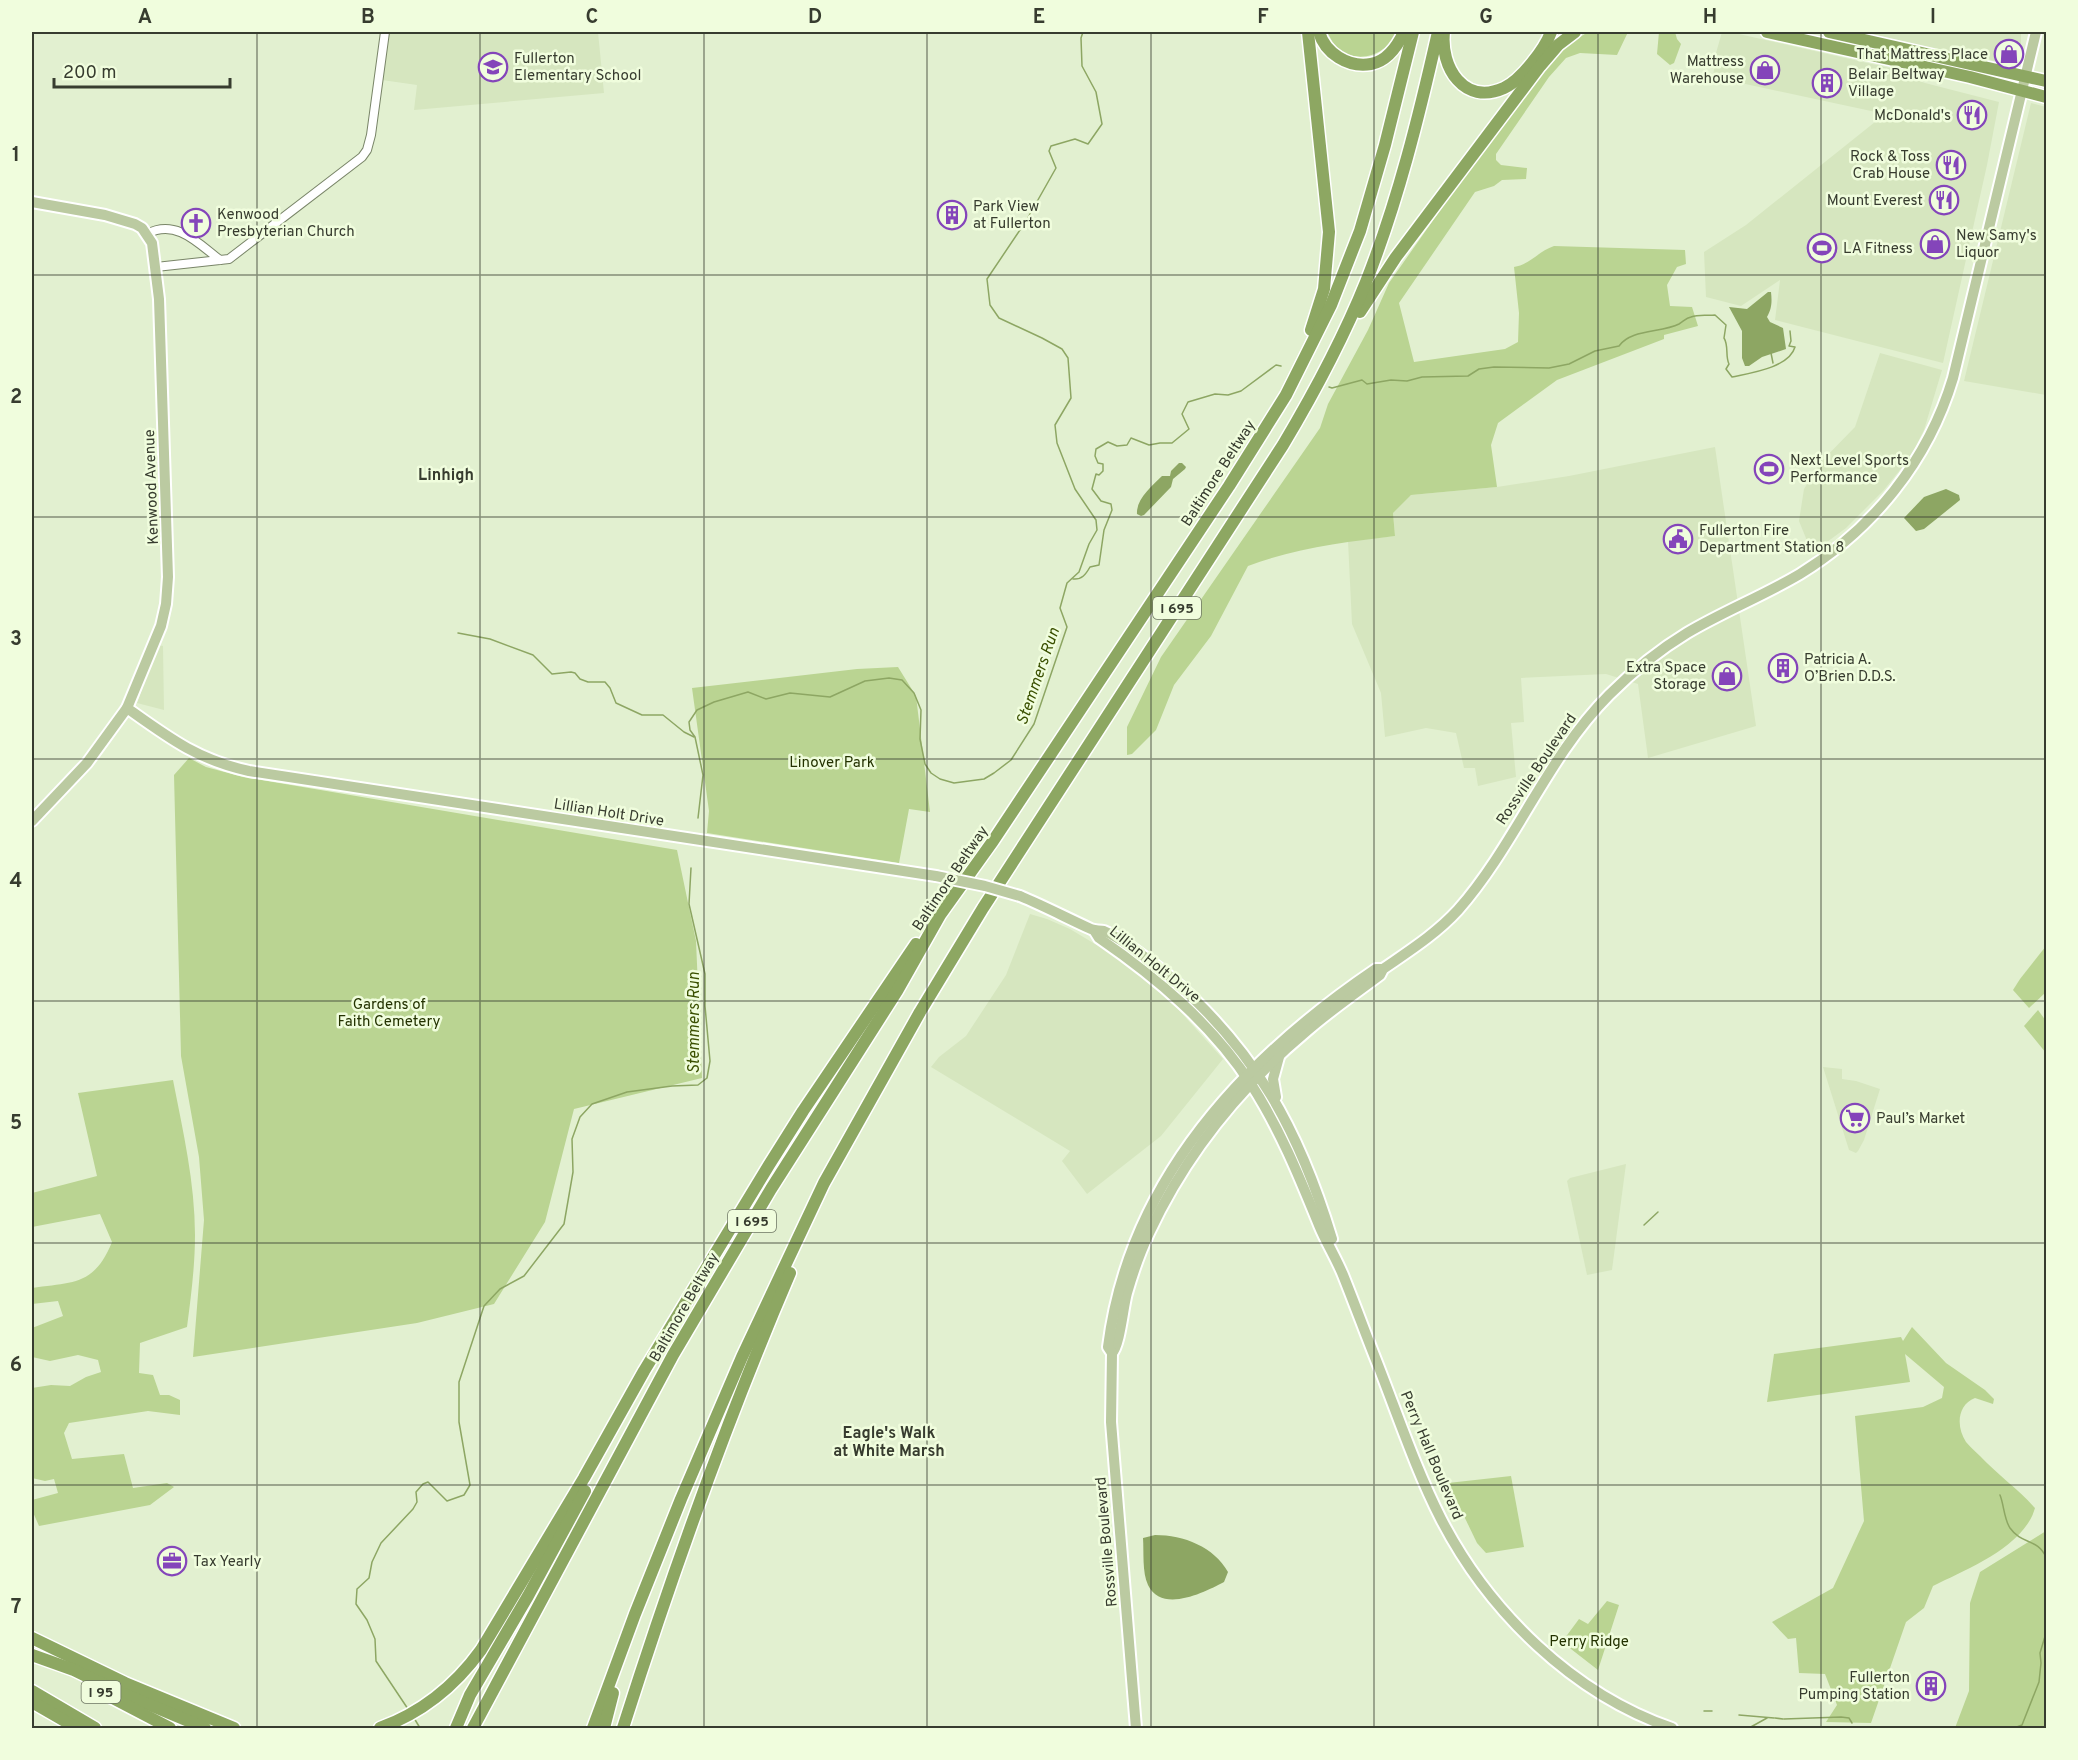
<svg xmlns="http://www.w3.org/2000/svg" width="2078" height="1760" font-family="Overpass,sans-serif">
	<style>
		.built { fill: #d6e6bf }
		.green { fill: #bad492 }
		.water { fill: #8da663 }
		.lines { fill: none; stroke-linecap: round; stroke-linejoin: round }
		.stream { stroke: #8da663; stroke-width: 1.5 }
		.minor-casing { stroke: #798568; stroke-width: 10 }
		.major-casing { stroke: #fff; stroke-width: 14 }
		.highway-casing { stroke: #fff; stroke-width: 15 }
		.minor { stroke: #fff; stroke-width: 8 }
		.major { stroke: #bbcaa1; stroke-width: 10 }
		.highway { stroke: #8da762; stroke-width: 12 }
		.major-bridge-casing { stroke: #fff; stroke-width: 14; stroke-linecap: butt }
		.major-bridge { stroke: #bbcaa1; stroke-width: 10 }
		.grid { fill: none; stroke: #373c2f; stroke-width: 1.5; stroke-opacity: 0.55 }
		.labels { text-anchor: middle; stroke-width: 5; stroke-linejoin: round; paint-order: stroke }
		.shield { fill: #f0fddd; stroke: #6e7663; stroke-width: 1.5 }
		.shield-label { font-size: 14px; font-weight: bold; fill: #373c2f }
		.poi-label { font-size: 15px; fill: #373c2f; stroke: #f0fddd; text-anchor: start }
		.street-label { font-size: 15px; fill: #373c2f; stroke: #f0fddd }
		.park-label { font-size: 15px; fill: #233200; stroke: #f0fddd }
		.neighbourhood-label { font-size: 16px; font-weight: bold; fill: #373c2f; stroke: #f0fddd }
		.water-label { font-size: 16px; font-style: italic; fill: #3a5000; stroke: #f0fddd }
		.neatline { fill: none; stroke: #373c2f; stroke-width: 2 }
		.grid-label { font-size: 20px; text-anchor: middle; font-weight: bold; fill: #373c2f }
	</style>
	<rect width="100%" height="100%" fill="#e2f0d0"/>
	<g class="built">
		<polygon points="389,32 598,32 604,93 414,110 417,85 382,80"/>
		<polygon points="1722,32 1730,32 1894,69 1897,73 1925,83 1999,102 1987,165 1943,363 1775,320 1780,280 1741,306 1706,297 1704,252 1746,225 1885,114 1713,77 1716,53"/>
		<polygon points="1850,32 2021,32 2021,44 2013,65 2010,66 1985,58"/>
		<polygon points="2031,103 2046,107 2046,395 1964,381"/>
		<polygon points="1880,353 1942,370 1924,430 1911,456 1883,491 1846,528 1812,553 1799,521 1804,489 1821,462 1855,427"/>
		<polygon points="1715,447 1756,726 1648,758 1638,684 1606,674 1521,678 1524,722 1511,723 1516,777 1478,786 1475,768 1464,768 1456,733 1426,728 1385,737 1381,693 1352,624 1348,541 1395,536 1393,513 1411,495 1497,487 1569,476"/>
		<polygon points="158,645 163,646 164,710 137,703"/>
		<polygon points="1030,914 1047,919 1070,929 1115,956 1143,976 1178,1009 1223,1059 1161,1136 1087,1194 1062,1161 1070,1151 931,1067 939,1057 966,1036 1006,975"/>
		<polygon points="1823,1067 1842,1069 1842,1079 1856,1081 1880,1089 1864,1140 1858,1151 1856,1153 1849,1150"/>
		<polygon points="1626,1164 1612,1270 1587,1275 1567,1181 1570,1178"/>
	</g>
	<g class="green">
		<path d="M1327,32H1398C1387,54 1358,66 1338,48C1333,44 1330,37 1327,32Z"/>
		<path d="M1588,32H1628L1617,55L1580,53L1566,58L1549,77L1496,154V160L1501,165L1527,168L1526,179L1502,180L1494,186L1475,192L1399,303L1414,362L1505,349L1518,342L1519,313L1514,267C1529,265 1539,251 1554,246L1685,250L1686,264L1677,267L1667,285L1670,306L1692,307L1698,326L1664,335V339L1557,380L1498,423L1491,445L1497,487L1411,495L1393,513L1395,536C1346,542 1295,548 1248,566L1211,636L1174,685L1156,730L1132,754L1127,755V727L1161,657L1320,428L1328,404L1368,330L1389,283L1467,172L1542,74L1566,46Z"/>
		<polygon points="1659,32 1675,32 1677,39 1681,44 1674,63 1670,65 1657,54"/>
		<polygon points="898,667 916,696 930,812 909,809 899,863 707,833 709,811 692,688 857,669"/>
		<polygon points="189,758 206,767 243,777 677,850 696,941 702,1078 574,1109 545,1222 494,1304 417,1323 193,1357 204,1220 199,1157 181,1056 174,775"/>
		<polygon points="2046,946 2046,992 2029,1008 2013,990 2020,979"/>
		<polygon points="2038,1010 2046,1021 2046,1053 2024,1026"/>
		<path d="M173,1080C183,1131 195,1183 195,1235C195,1266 191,1296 187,1327L140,1343L139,1373L153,1375L160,1395H169L180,1400V1415L148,1411L69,1423L64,1433L72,1459L124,1454L133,1488L167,1483L174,1487L150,1505L39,1526L32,1510V1500L58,1493L54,1479L45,1481L32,1478V1388L51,1385L70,1386L86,1377L101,1372L98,1360L78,1355L50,1361L32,1357V1328L63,1316L58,1301L32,1304V1288C73,1282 94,1286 112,1242L100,1214L32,1227V1193L97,1176L78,1093Z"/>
		<path d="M1912,1327L1946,1363L1985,1390L1994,1399L1993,1404L1975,1398C1957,1405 1956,1427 1966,1442C1970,1447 1975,1451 1980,1456C1997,1474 2018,1489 2035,1508C2024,1547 1967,1569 1933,1586L1924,1608L1906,1622L1871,1723L1826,1722L1837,1705L1825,1674L1799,1673L1796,1638L1788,1639L1772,1622L1833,1588L1864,1521L1855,1416L1923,1407L1942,1398L1944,1387L1905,1354L1910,1382L1767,1402L1774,1354L1901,1337L1903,1341Z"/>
		<polygon points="1511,1476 1524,1547 1486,1553 1477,1543 1448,1483"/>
		<polygon points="2046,1531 2046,1728 1955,1728 1969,1691 1970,1603 1980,1572"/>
		<polygon points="1607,1601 1619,1605 1598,1670 1562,1642 1579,1619 1588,1624"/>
	</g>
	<g class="water">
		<path d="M1768,292H1771C1772,302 1772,308 1767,317L1770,322L1783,328L1786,349L1762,357L1749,366H1745L1742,358V331L1729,307L1747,309Z"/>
		<path d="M1179,463H1182L1186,467L1185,469L1173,479L1171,487L1144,515L1141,516L1137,514C1136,499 1152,486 1162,476H1170L1171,471Z"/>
		<polygon points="1946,489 1959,495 1960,500 1924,529 1916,531 1904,518 1924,497"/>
		<path d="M1155,1535C1184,1535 1214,1547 1228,1572L1224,1582C1205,1592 1162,1614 1148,1585C1142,1572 1144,1552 1143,1538Z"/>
	</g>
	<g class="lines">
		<g class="stream">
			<polyline points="1771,353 1773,363"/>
			<path d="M1329,387L1332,388L1362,380L1367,384L1391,380L1407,381L1422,377L1468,376L1479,369L1494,367L1549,368L1569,364L1595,351L1619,346C1631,329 1661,333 1679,324C1684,321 1686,318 1691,317C1699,314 1707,316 1715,315L1726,325L1724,338C1729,346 1725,356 1729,364L1726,369L1732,377C1750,373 1789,368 1795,347L1789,346L1791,341L1790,331"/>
			<path d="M1073,579C1082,580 1086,574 1090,567L1099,565L1104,530L1112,510L1111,504L1101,501L1092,489L1096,474L1099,475L1103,471V464L1098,463L1095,456L1096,449L1108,442L1117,446L1127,445L1131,438L1149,445L1160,443H1172L1189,429L1182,414L1188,402L1215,394L1228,395L1241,391L1276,365L1281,366"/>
			<polyline points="458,633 490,639 533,655 552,674 571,672 575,673 580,679 588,682 605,682 610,688 616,703 642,715 663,715 684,732 694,737"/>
			<polyline points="698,818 703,775 695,737 690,730 689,722 697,710 714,702 748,692 766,699 790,693 830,697 865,681 889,678 902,680 914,693 921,710 920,739 925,764 931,773 940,779 954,783 984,779 994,773 1011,760 1034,724 1067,627 1060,608 1067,583 1079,572 1089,544 1097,530 1096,520 1075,489 1057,443 1055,425 1071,398 1068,358 1062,349 1042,338 999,318 990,305 987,279 1026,221 1056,168 1049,151 1051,146 1075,139 1088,144 1102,124 1096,92 1082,66 1081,38 1083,32"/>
			<polyline points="1644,1225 1658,1212"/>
			<path d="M2000,1495C2004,1505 2004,1519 2010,1528C2022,1545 2037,1538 2046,1557"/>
			<polyline points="408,1709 376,1661 375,1639 367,1620 356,1604 357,1589 369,1578 372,1562 381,1543 413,1509 417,1502 416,1492 423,1484 428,1482 447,1501 464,1495 470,1485 459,1422 459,1382 484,1306 500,1289 524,1276 564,1224 573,1172 572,1139 580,1117 592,1104 627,1092 672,1086 698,1085 707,1078 710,1061 705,1006 705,974 689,904 691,868"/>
			<polyline points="1704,1711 1712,1711"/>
			<polyline points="1739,1715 1774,1718"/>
			<polyline points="414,1718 420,1728"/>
			<polyline points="1775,1718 1783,1719"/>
			<polyline points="1784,1719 1841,1717 1849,1718 1852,1723"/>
			<polyline points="1749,1728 1767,1718"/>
			<polyline points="2014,1728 2022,1725 2039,1682 2041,1663 2040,1653 2046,1633"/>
		</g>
		<g class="minor-casing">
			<g id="minor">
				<path d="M147,234C176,218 199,244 220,260"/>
				<polyline points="156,267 229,259 362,157 367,150 371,135 385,32"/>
			</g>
		</g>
		<g class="major-casing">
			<g id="major">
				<polyline points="32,202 105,215 135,224 142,228 152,243 159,299 168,577 166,604 161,626 127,708 87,763 32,821"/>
				<path d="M127,708C169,738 198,760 249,771L936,876"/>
				<path d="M1020,896C1044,906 1067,918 1091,929C1095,931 1099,930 1104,931C1121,938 1153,963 1168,975C1256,1051 1299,1130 1332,1239"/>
				<path d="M1094,930L1099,938C1157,978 1212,1024 1251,1084C1280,1129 1299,1176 1319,1225C1326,1242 1336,1258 1343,1275C1355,1305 1366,1335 1378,1365C1398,1416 1416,1470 1441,1519C1489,1612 1573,1694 1672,1728"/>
				<polyline points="1276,1097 1273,1079 1279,1057"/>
				<path d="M1112,1353C1120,1345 1123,1307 1127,1293C1133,1272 1140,1252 1149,1233C1186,1154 1242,1085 1308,1030C1331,1010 1356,993 1380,975L1383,969C1409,951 1436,934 1458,910C1516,844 1547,757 1609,695C1632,672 1659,650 1687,633C1724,611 1763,596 1800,574C1873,529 1928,461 1953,378L2036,32"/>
				<path d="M1136,1728L1111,1422L1112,1353L1108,1347C1129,1181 1243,1059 1376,969H1383"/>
			</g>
		</g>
		<g class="highway-casing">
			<g id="highway">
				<polyline points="1308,32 1329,232 1324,289 1311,330"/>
				<path d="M1319,32C1325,53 1348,68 1371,64C1387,61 1398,45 1404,32"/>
				<path d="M1444,32C1440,67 1464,106 1504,88C1521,80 1545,49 1551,32"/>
				<polyline points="1767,32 1970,77 2046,97"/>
				<polyline points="1829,32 2046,81"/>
				<polyline points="1360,312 1396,257 1540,66 1558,45 1575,32"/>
				<polyline points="32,1638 125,1683 234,1728"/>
				<polyline points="32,1655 74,1670 119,1692 205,1728"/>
				<polyline points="32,1691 95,1728"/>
				<polyline points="105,1694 170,1728"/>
				<polyline points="32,1702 77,1728"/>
				<path d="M380,1728C421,1713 455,1686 481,1650L584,1478L644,1371L769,1165L803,1111L916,944"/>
				<polyline points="456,1728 470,1695 528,1596 585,1491"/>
				<polyline points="473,1728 673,1355 771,1189 897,991 940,915 993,841 1229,486 1286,395 1331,305 1360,231 1385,145 1413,32"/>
				<path d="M593,1728L635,1614L681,1499L742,1357L824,1183L920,1012L983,908L1283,445C1314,393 1343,339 1366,282C1398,201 1419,116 1438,32"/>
				<polyline points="604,1728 613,1693"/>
				<path d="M623,1728C672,1574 726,1422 790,1273"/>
			</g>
		</g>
		<use href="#minor" class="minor"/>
		<use href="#major" class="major"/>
		<use href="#highway" class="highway"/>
		<g class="major-bridge-casing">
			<polyline id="major-bridge" points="936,876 985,886 1020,896"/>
		</g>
		<use href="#major-bridge" class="major-bridge"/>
	</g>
	<path class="grid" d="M257,32V1728M480,32V1728M704,32V1728M927,32V1728M1151,32V1728M1374,32V1728M1598,32V1728M1821,32V1728M32,275H2046M32,517H2046M32,759H2046M32,1001H2046M32,1243H2046M32,1485H2046"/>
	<defs>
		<g id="shop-ring" transform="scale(1.5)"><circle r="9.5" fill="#f0fddd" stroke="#8445ba" stroke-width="1.5"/><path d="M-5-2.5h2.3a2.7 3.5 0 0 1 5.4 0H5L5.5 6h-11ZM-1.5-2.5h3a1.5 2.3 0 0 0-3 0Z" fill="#8445ba"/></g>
		<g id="school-ring" transform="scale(1.5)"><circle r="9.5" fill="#f0fddd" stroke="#8445ba" stroke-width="1.5"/><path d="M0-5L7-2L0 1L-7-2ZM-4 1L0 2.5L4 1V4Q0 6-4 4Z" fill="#8445ba"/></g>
		<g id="building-ring" transform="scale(1.5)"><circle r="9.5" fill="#f0fddd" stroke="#8445ba" stroke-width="1.5"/><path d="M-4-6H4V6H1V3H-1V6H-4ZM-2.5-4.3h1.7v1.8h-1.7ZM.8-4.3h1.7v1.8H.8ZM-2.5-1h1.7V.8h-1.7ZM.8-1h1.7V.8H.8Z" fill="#8445ba"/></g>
		<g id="restaurant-ring" transform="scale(1.5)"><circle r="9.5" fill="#f0fddd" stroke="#8445ba" stroke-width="1.5"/><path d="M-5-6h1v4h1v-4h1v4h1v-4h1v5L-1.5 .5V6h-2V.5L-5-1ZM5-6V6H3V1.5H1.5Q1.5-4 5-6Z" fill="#8445ba"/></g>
		<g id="church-ring" transform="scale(1.5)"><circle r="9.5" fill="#f0fddd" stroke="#8445ba" stroke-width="1.5"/><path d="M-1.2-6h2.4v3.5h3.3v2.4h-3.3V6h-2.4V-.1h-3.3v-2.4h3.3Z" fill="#8445ba"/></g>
		<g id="stadium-ring" transform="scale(1.5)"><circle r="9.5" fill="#f0fddd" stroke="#8445ba" stroke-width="1.5"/><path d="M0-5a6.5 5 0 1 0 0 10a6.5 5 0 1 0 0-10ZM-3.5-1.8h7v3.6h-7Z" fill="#8445ba"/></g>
		<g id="civic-ring" transform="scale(1.5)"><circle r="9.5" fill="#f0fddd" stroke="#8445ba" stroke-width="1.5"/><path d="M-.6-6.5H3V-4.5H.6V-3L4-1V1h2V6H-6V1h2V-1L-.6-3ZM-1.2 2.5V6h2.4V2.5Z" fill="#8445ba"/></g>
		<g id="supermarket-ring" transform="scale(1.5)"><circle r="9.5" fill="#f0fddd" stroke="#8445ba" stroke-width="1.5"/><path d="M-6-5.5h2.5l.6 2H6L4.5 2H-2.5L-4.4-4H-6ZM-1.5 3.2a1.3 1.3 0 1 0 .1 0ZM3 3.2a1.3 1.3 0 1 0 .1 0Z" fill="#8445ba"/></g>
		<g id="office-ring" transform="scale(1.5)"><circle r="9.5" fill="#f0fddd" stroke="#8445ba" stroke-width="1.5"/><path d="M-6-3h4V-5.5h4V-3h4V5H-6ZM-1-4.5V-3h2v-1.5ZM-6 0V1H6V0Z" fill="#8445ba"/></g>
	</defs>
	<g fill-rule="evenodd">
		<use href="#shop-ring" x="2009" y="54"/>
		<use href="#school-ring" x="493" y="67"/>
		<use href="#shop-ring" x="1765" y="70"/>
		<use href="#building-ring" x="1827" y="83"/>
		<use href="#restaurant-ring" x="1972" y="115"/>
		<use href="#restaurant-ring" x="1951" y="165"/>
		<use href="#restaurant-ring" x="1944" y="200"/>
		<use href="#building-ring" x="952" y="215"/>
		<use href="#church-ring" x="196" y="223"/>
		<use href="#shop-ring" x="1935" y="244"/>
		<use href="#stadium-ring" x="1822" y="248"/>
		<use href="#stadium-ring" x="1769" y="469"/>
		<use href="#civic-ring" x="1678" y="539"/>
		<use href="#building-ring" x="1783" y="668"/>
		<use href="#shop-ring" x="1727" y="676"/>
		<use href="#supermarket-ring" x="1855" y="1118"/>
		<use href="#office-ring" x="172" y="1561"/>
		<use href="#building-ring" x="1931" y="1686"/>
	</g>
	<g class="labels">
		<g class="shield">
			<rect x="1153" y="597" width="48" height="22" rx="4.5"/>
			<rect x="728" y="1210" width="48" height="22" rx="4.5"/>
			<rect x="81.5" y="1681" width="39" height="22" rx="4.5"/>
		</g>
		<g class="shield-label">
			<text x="1177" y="613">I 695</text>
			<text x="752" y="1226">I 695</text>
			<text x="101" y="1697">I 95</text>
		</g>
		<g class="poi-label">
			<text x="1988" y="59" text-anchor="end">That Mattress Place</text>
			<text x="514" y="63">Fullerton<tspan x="514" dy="17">Elementary School</tspan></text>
			<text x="1744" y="66" text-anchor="end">Mattress<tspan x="1744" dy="17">Warehouse</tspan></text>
			<text x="1848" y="79">Belair Beltway<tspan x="1848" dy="17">Village</tspan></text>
			<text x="1951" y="120" text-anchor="end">McDonald's</text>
			<text x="1930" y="161" text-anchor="end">Rock &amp; Toss<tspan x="1930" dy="17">Crab House</tspan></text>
			<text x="1923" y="205" text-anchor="end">Mount Everest</text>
			<text x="973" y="211">Park View<tspan x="973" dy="17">at Fullerton</tspan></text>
			<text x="217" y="219">Kenwood<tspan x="217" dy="17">Presbyterian Church</tspan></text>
			<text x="1956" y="240">New Samy's<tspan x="1956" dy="17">Liquor</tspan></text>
			<text x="1843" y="253">LA Fitness</text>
			<text x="1790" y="465">Next Level Sports<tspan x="1790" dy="17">Performance</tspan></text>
			<text x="1699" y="535">Fullerton Fire<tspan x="1699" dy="17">Department Station 8</tspan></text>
			<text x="1804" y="664">Patricia A.<tspan x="1804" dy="17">O’Brien D.D.S.</tspan></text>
			<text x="1706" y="672" text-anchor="end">Extra Space<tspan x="1706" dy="17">Storage</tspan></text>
			<text x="1876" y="1123">Paul’s Market</text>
			<text x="193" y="1566">Tax Yearly</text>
			<text x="1910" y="1682" text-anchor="end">Fullerton<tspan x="1910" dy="17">Pumping Station</tspan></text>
		</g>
		<g class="street-label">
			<text transform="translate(1218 473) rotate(-57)" y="5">Baltimore Beltway</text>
			<text transform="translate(151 487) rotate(-92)" y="5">Kenwood Avenue</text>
			<text transform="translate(1536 769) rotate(-56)" y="5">Rossville Boulevard</text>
			<text transform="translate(609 812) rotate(9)" y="5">Lillian Holt Drive</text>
			<text transform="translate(950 878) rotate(-56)" y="5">Baltimore Beltway</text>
			<text transform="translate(1155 964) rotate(39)" y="5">Lillian Holt Drive</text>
			<text transform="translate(684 1307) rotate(-60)" y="5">Baltimore Beltway</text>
			<text transform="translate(1432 1455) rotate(67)" y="5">Perry Hall Boulevard</text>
			<text transform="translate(1106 1542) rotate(-95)" y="5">Rossville Boulevard</text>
		</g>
		<g class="park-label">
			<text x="832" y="767">Linover Park</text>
			<text x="389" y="1009">Gardens of<tspan x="389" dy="17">Faith Cemetery</tspan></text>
			<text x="1589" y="1646">Perry Ridge</text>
		</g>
		<g class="neighbourhood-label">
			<text x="446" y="480">Linhigh</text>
			<text x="889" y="1438">Eagle's Walk<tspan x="889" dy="18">at White Marsh</tspan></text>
		</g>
		<g class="water-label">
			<text transform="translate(1037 676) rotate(-71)" y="6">Stemmers Run</text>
			<text transform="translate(693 1023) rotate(-90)" y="6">Stemmers Run</text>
		</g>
	</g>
	<rect width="2078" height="1760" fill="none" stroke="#f0fddd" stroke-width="66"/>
	<path d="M54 78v9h176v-9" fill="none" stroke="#373c2f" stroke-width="3"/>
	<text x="63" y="78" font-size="18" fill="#373c2f" stroke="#f0fddd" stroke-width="4.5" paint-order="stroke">200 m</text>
	<rect x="33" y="33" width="2012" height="1694" class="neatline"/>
	<g class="grid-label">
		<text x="145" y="23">A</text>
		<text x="368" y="23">B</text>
		<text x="592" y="23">C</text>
		<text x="815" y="23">D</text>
		<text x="1039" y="23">E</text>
		<text x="1263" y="23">F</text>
		<text x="1486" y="23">G</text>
		<text x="1710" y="23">H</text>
		<text x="1933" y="23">I</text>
		<text x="16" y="161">1</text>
		<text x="16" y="403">2</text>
		<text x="16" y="645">3</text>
		<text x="16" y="887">4</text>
		<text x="16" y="1129">5</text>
		<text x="16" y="1371">6</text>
		<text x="16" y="1613">7</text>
	</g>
</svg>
